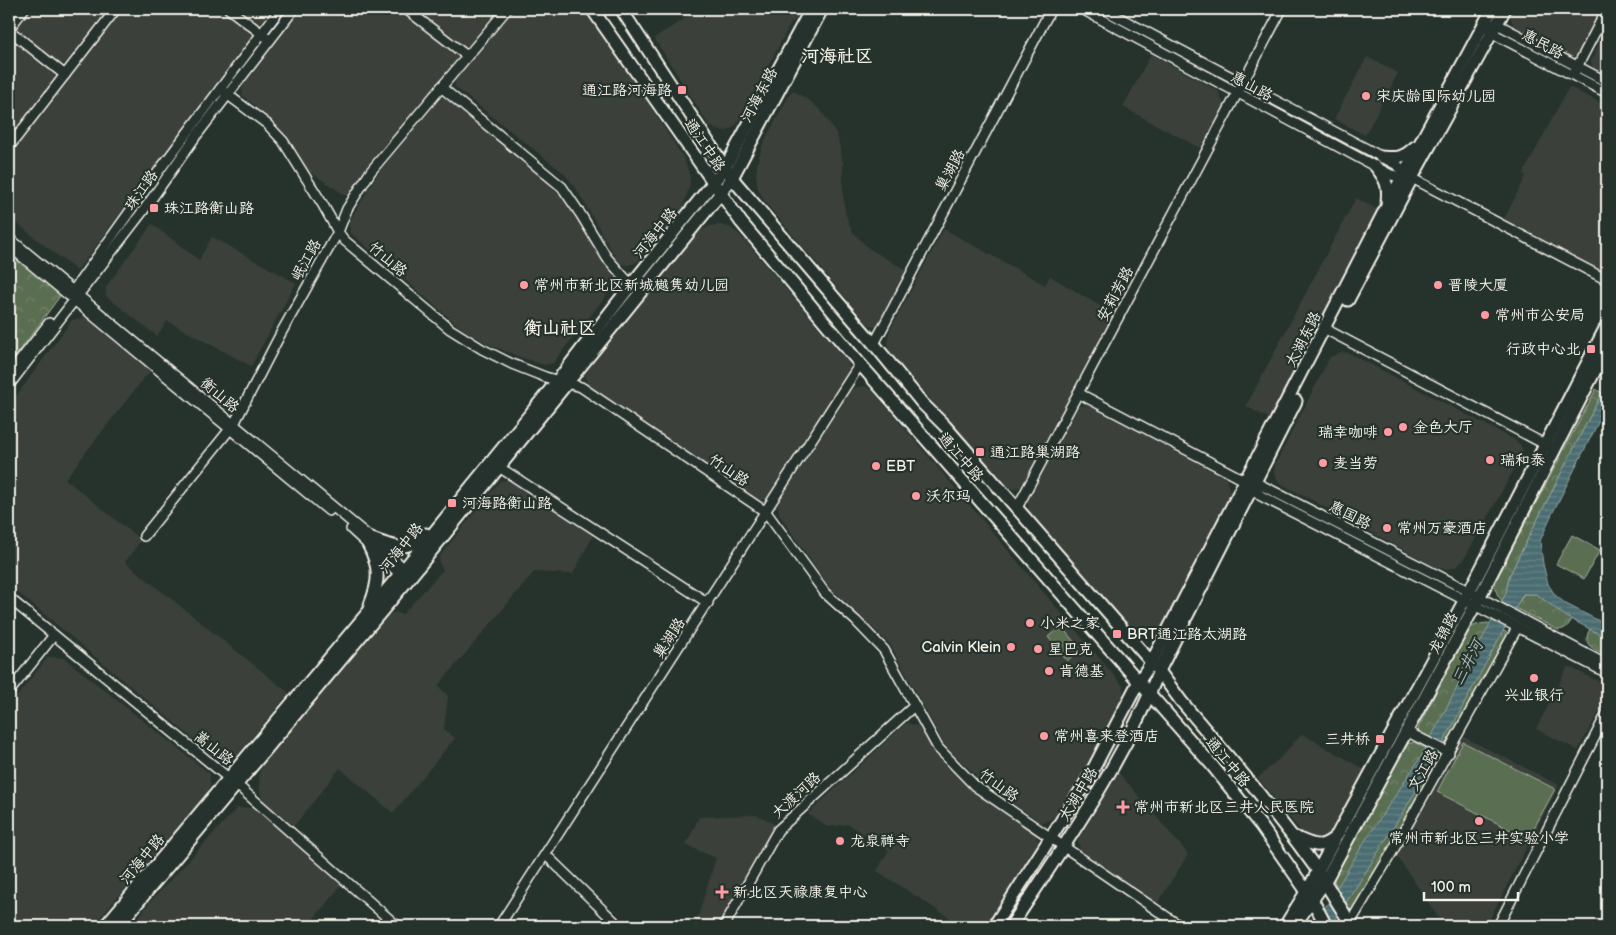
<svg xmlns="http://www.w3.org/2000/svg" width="1616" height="935" font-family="'Balsamiq Sans','LXGW WenKai TC',sans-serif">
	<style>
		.built { fill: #3b403a }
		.grass { fill: #5a6e51; stroke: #a7b09c }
		.forest { fill: url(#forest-crowns); stroke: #a7b09c }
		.water { fill: url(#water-rules); stroke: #8fa2a1 }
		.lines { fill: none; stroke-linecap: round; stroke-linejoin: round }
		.minor-casing { stroke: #f4f1e8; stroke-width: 12 }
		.major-casing { stroke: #f4f1e8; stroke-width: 15 }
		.minor { stroke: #26332d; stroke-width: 9 }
		.major { stroke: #26332d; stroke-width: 11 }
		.poi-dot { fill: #ff9aa2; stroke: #26332d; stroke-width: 2 }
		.labels { text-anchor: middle; stroke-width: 4.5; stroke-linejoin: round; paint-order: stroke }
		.street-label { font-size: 15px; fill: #f4f1e8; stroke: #26332d }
		.poi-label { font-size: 15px; fill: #f4f1e8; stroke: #26332d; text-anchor: start }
		.water-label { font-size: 16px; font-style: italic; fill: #b0bcb9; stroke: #26332d }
		.quarter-label { font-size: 18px; font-weight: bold; fill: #f4f1e8; stroke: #26332d }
	</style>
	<defs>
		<pattern id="forest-crowns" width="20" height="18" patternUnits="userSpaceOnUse" patternTransform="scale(1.25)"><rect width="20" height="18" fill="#5a6e51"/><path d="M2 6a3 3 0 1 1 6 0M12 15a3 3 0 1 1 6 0" fill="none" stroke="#72836a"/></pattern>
		<pattern id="water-rules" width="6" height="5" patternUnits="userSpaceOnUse" patternTransform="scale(1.25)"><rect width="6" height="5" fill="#4b6d72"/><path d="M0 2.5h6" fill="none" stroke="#668286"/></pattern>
	</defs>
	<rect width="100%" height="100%" fill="#26332d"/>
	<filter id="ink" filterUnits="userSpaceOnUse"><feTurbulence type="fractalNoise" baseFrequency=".02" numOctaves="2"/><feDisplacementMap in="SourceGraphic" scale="10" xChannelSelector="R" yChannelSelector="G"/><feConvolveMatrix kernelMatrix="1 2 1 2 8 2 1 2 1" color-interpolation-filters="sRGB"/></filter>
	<g filter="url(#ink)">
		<g class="built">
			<polygon points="28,9 111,9 69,63 59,64 18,31 17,23"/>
			<polygon points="122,9 221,9 251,32 251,41 77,271 9,217 9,155"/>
			<polygon points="239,9 276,9 266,22 257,23"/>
			<polygon points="300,9 400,9 456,52 458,61 370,167 348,197 307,170 276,124 243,96 242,87"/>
			<polygon points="415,9 502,9 470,46 462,46"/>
			<polygon points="513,9 585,9 645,98 683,157 689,173 690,184 683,207 640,260 633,264 626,265 619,263 577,190 565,174 455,87 455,79"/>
			<polygon points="700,9 710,14 721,15 730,9 801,9 797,18 791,23 737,124 727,131 717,130 709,125 654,38"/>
			<polygon points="1511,9 1603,9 1579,55 1571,57 1514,27 1509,12"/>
			<polygon points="1607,28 1607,77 1593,69 1591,61"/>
			<polygon points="9,36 55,72 55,82 9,141"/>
			<polygon points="1151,54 1218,91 1224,106 1200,148 1123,107"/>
			<polygon points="1367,57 1398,73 1365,135 1334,119"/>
			<polygon points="1569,87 1607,106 1607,268 1600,270 1504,219 1526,176 1523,174"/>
			<polygon points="792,90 810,101 822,112 837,135 843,162 843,194 845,213 852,231 868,248 909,272 880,324 874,327 868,324 765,202 758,188 756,174 758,160 763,144"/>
			<polygon points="447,97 554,186 571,208 614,272 613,287 553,363 544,365 515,355 488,344 461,328 351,233 349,222 379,172 440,98"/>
			<polygon points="1356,198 1380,211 1270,419 1246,406"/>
			<polygon points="152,224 199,260 212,237 296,283 251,366 167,321 157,336 106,296 106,287"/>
			<polygon points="721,225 731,228 741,236 848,362 850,373 766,500 758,500 587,385 585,374 699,231 710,226"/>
			<polygon points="944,229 1045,285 1050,276 1113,314 1022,486 1015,489 1006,487 891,354 888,346 888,337 891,328"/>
			<polygon points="86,318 151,371 144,378 65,479 141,540 125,562 289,693 234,759 219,760 9,585 9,406 72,320"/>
			<polygon points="1342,352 1349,353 1515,440 1520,444 1523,450 1522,455 1463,561 1455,567 1447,569 1438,568 1280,483 1277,479 1274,473 1275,465 1330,357"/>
			<polygon points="865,386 872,390 1123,686 1123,698 1092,760 1069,797 1052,819 1041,823 984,783 945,746 890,644 829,587 779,514 778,503 850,391 857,387"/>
			<polygon points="1088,405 1226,478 1231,496 1167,620 1161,629 1152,635 1142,636 1133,633 1028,513 1028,497 1079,406"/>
			<polygon points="509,480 593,536 573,574 534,572 438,686 448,696 444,729 455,738 393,813 340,768 293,827 263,800 260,791 259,775 262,765 292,727 388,615 396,612 402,615 443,570 439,563 440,556 500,481"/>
			<polygon points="48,657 64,658 210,774 210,789 93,926 9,926 9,706"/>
			<polygon points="1568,666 1603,684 1607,687 1607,697 1578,750 1536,729"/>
			<polygon points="906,723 919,726 945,765 967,786 1035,833 1039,844 986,926 945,926 950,918 877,871 889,850 848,824 828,827 808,814"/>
			<polygon points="1302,734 1367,771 1336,831 1325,840 1313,840 1302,833 1258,778 1277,761"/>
			<polygon points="1464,737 1559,785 1486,926 1444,926 1397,856"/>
			<polygon points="1119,773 1188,854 1157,904 1081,853 1078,840"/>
			<polygon points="237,808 254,808 341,885 308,926 132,926 151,901"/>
			<polygon points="756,815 766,819 775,825 773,831 719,926 695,926 716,858 686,845 699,817"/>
		</g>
		<g class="grass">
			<polygon points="1572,535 1600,550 1584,579 1556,564"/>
			<polygon points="1061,626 1080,649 1067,661 1048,637"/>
			<polygon points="1463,742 1555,789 1528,839 1437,792"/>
		</g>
		<g class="forest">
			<polygon points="9,251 57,289 60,296 9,365"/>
			<path d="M1596,389L1602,393L1518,558L1509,577L1506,593L1502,601C1496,594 1494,588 1496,579Z"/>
			<path d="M1524,594H1536L1572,619C1568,626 1566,629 1558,630L1515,608Z"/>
			<path d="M1488,623L1506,632L1508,636L1450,743L1444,744L1419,732L1418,728L1466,632C1472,625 1478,624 1488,623Z"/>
			<path d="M1590,629L1607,638V655C1594,649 1581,646 1590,629Z"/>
			<polygon points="1414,742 1440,756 1441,761 1352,910 1349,910 1334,881 1335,872 1407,744"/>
		</g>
		<polygon class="water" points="1607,383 1607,405 1551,516 1540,541 1543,564 1548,584 1555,595 1566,604 1607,625 1607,638 1567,617 1536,594 1523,594 1426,775 1367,870 1331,926 1314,926 1365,841 1422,755 1506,593 1509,577 1518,558"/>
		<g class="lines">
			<g class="minor-casing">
				<g id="minor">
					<polyline points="229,9 266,37"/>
					<polyline points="406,9 467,56"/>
					<polyline points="1082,9 1391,175 1407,178"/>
					<polyline points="1103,9 1397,165 1412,178 1607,280"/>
					<polyline points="1492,24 1497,24 1607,82"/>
					<polyline points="9,29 24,9"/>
					<polyline points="1489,29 1492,33 1607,93"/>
					<polyline points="9,30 65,75"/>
					<polyline points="1575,71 1607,9"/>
					<polyline points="441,87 562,187 581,215 607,258 631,285"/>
					<polyline points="220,89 267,124 283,141 323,205 338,232 344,240 450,329 482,349 512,364 545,377 581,387 766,512 825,593 856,621 884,650 938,748 975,786 1180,926"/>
					<polyline points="9,147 116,9"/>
					<polyline points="9,238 372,539 409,573"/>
					<polyline points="9,246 329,511"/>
					<polyline points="70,295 161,168 280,9"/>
					<polyline points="1325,327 1331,332 1550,447"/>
					<polyline points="874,344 1051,9"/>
					<polyline points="9,375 49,323"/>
					<polyline points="9,385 143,211 196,136 294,9"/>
					<polyline points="1078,393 1246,481 1255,482 1453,583 1607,665"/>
					<polyline points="499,467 708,603"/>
					<polyline points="1249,484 1261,496 1607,673"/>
					<polyline points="1017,508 1282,9"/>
					<polyline points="351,529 403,577"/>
					<polyline points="144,536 234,424 281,333 338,232 347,209 371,171 507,9"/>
					<polyline points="9,598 237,785 397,926"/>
					<polyline points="9,692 54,635"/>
					<polyline points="1406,731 1449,753"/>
					<polyline points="546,855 619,926"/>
					<polyline points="1350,923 1391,854 1517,628"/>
					<polyline points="499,926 860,364"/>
					<polyline points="724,926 778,830 914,706"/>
					<polyline points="1498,926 1607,713"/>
				</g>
			</g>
			<g class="major-casing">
				<g id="major">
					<polyline points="592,9 741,222 860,364 1211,764 1261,826 1312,899 1326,926"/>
					<polyline points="621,9 732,178 874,344 922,403 945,426 1159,671 1181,701 1254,787 1299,845 1318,871 1352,926"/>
					<path d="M1381,157C1397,158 1402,159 1415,147"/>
					<path d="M1376,167C1386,180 1389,185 1387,202"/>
					<polyline points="1348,300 1412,178 1505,9"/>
					<path d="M372,539C395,548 405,552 426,534"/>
					<path d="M368,544C380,567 380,580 370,605"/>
					<path d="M1294,837C1312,844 1321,852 1337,835L1469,592L1607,325"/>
					<polyline points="105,926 400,574 558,380 631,285 725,168 811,9"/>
					<polyline points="118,926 407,581 720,194 732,178 822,9"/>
					<polyline points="994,926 1088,779 1139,681 1151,663 1402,177 1492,9"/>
					<path d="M1011,926C1065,844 1123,763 1159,671L1296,401"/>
					<polyline points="1285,926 1311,884 1335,839"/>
					<polyline points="1294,926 1324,883 1479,598 1607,347"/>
				</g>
			</g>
			<use href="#minor" class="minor"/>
			<use href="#major" class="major"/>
		</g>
	</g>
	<g class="poi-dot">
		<rect x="677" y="85" width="10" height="10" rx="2.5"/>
		<circle cx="1366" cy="96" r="5"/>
		<rect x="149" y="203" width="10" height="10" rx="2.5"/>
		<circle cx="524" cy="285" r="5"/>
		<circle cx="1438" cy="285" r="5"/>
		<circle cx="1485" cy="315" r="5"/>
		<rect x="1586" y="344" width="10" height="10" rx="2.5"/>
		<circle cx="1403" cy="427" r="5"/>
		<circle cx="1388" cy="432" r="5"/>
		<rect x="975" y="447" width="10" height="10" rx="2.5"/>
		<circle cx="1490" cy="460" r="5"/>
		<circle cx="1323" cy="463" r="5"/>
		<circle cx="876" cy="466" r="5"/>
		<circle cx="916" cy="496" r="5"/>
		<rect x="447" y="498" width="10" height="10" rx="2.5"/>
		<circle cx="1387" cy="528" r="5"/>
		<circle cx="1030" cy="623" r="5"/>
		<rect x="1112" y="629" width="10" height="10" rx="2.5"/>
		<circle cx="1011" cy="647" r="5"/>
		<circle cx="1038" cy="649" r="5"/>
		<circle cx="1049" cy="671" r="5"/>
		<circle cx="1534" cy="678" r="5"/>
		<circle cx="1044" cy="736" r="5"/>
		<rect x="1375" y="734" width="10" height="10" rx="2.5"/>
		<path d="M1120.5 799.5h5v5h5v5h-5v5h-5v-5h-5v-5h5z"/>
		<circle cx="1479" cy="821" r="5"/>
		<circle cx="840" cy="841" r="5"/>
		<path d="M719.5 884.5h5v5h5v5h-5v5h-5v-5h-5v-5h5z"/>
	</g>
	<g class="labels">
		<g class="street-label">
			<text transform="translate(1543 44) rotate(28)" y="5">惠民路</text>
			<text transform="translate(1252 86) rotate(28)" y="5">惠山路</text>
			<text transform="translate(759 95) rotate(-62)" y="5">河海东路</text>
			<text transform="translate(705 145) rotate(56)" y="5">通江中路</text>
			<text transform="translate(950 170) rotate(-62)" y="5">巢湖路</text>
			<text transform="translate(141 190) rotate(-54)" y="5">珠江路</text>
			<text transform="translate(655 233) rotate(-51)" y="5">河海中路</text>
			<text transform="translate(388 259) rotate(40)" y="5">竹山路</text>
			<text transform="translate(306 260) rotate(-61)" y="5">岷江路</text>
			<text transform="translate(1115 294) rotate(-62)" y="5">安莉芳路</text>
			<text transform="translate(1303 339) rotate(-63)" y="5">太湖东路</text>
			<text transform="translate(220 395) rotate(40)" y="5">衡山路</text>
			<text transform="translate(961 457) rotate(49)" y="5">通江中路</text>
			<text transform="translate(729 470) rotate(34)" y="5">竹山路</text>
			<text transform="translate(1350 515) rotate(27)" y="5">惠国路</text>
			<text transform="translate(401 548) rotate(-51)" y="5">河海中路</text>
			<text transform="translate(1443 633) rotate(-62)" y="5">龙锦路</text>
			<text transform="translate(669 638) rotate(-57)" y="5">巢湖路</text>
			<text transform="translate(214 748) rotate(39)" y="5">嵩山路</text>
			<text transform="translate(1228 762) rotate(50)" y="5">通江中路</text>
			<text transform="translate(1423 770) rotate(-60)" y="5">文江路</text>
			<text transform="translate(999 785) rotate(37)" y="5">竹山路</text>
			<text transform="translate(1078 794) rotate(-59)" y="5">太湖中路</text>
			<text transform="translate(796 795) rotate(-43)" y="5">大渡河路</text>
			<text transform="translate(142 859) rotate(-50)" y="5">河海中路</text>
		</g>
		<g class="poi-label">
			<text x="672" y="95" text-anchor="end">通江路河海路</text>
			<text x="1376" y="101">宋庆龄国际幼儿园</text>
			<text x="164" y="213">珠江路衡山路</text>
			<text x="534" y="290">常州市新北区新城樾隽幼儿园</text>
			<text x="1448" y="290">晋陵大厦</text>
			<text x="1495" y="320">常州市公安局</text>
			<text x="1581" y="354" text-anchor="end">行政中心北</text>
			<text x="1413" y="432">金色大厅</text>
			<text x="1378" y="437" text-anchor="end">瑞幸咖啡</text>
			<text x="990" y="457">通江路巢湖路</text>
			<text x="1500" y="465">瑞和泰</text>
			<text x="1333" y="468">麦当劳</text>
			<text x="886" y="471">EBT</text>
			<text x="926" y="501">沃尔玛</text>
			<text x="462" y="508">河海路衡山路</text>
			<text x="1397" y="533">常州万豪酒店</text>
			<text x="1040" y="628">小米之家</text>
			<text x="1127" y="639">BRT通江路太湖路</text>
			<text x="1001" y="652" text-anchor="end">Calvin Klein</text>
			<text x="1048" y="654">星巴克</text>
			<text x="1059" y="676">肯德基</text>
			<text x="1534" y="700" text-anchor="middle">兴业银行</text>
			<text x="1054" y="741">常州喜来登酒店</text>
			<text x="1370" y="744" text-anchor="end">三井桥</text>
			<text x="1134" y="812">常州市新北区三井人民医院</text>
			<text x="1479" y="843" text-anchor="middle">常州市新北区三井实验小学</text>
			<text x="850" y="846">龙泉禅寺</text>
			<text x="733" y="897">新北区天禄康复中心</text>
		</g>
		<g class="water-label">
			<text transform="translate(1467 662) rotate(-62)" y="6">三井河</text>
		</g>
		<g class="quarter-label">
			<text x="837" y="62">河海社区</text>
			<text x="560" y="334">衡山社区</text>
		</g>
	</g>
	<rect width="1616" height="935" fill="none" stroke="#26332d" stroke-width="30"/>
	<rect x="15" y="15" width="1586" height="905" fill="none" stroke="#f4f1e8" stroke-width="2" filter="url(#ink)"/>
	<path d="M1424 892v8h94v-8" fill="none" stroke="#f4f1e8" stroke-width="2.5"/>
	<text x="1431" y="892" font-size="15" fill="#f4f1e8" stroke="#26332d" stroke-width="4" paint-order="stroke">100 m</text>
</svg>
